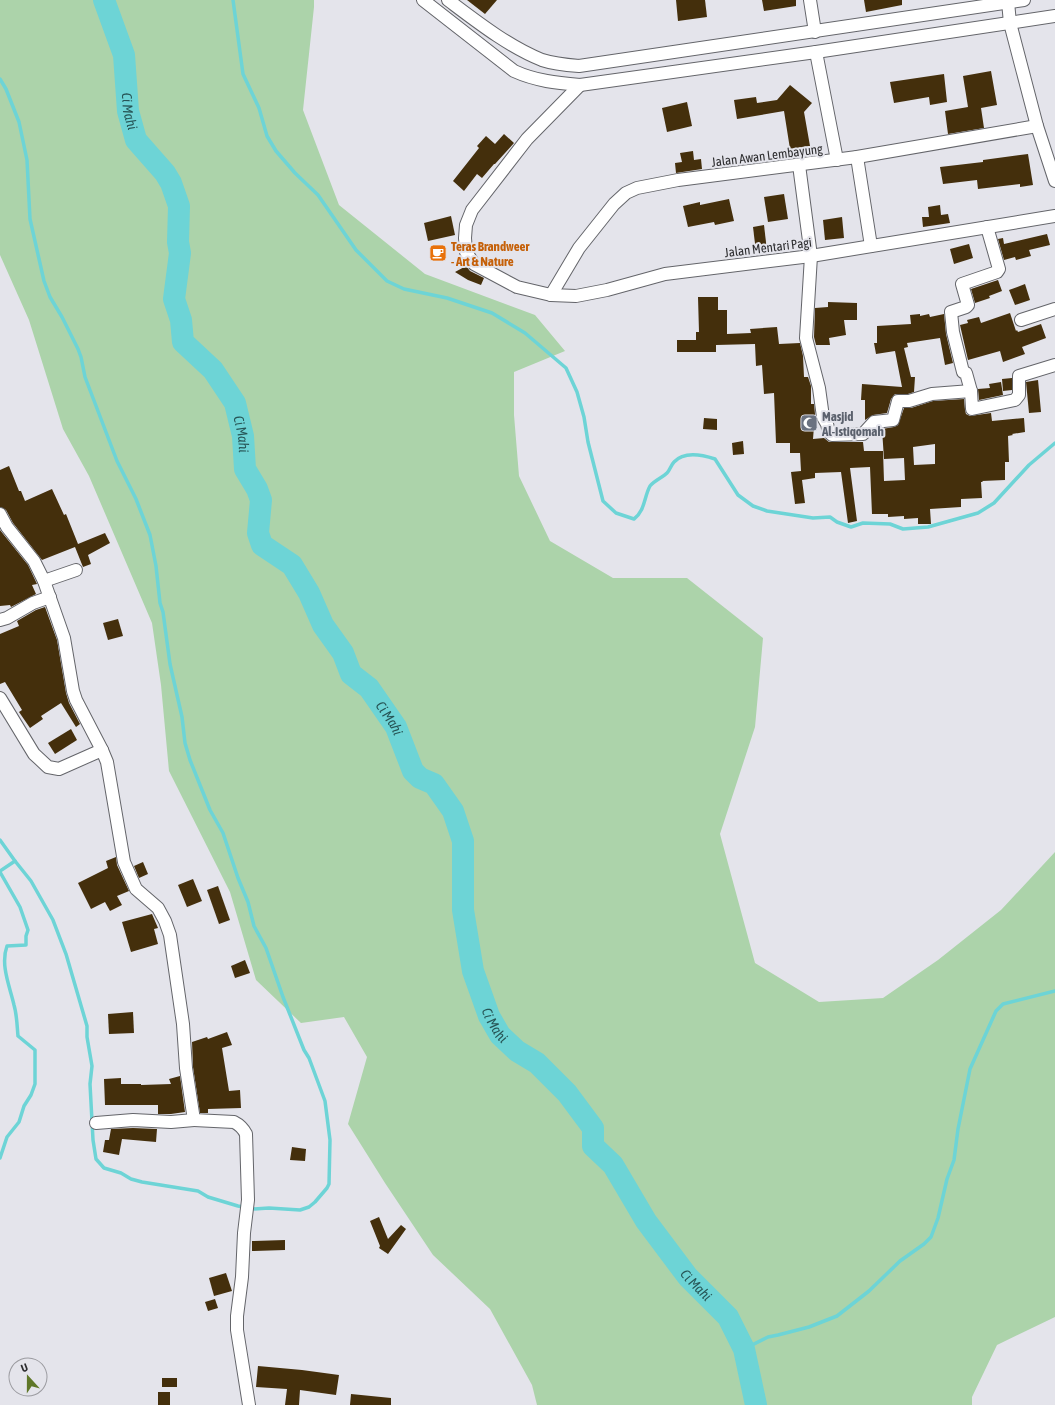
<svg xmlns="http://www.w3.org/2000/svg" width="1055" height="1405" font-family="'Asap Condensed',sans-serif">
	<style>
		.green { fill: #acd3aa }
		.lines { fill: none; stroke-linecap: round; stroke-linejoin: round }
		.stream { stroke: #6dd4d6; stroke-width: 3.5 }
		.river { stroke: #6dd4d6; stroke-width: 22 }
		.building { fill: #442f0c; fill-rule: evenodd }
		.minor-casing { stroke: #64656a; stroke-width: 14 }
		.minor { stroke: #fff; stroke-width: 12 }
		.labels { text-anchor: middle; stroke-width: 4; stroke-linejoin: round; paint-order: stroke }
		.street-label { font-size: 13px; fill: #2d2d2f; stroke: #e4e4eb }
		.food-label { font-size: 13px; font-weight: bold; fill: #c56008; stroke: #e4e4eb; text-anchor: start }
		.worship-label { font-size: 13px; font-weight: bold; fill: #5b616d; stroke: #e4e4eb; text-anchor: start }
		.water-label { font-size: 14px; font-style: italic; fill: #275556; stroke: #e4e4eb }
	</style>
	<rect width="100%" height="100%" fill="#e4e4eb"/>
	<polygon class="green" points="0,0 314,0 314,7 303,110 339,205 425,274 535,315 565,351 514,372 514,415 519,476 550,541 613,578 687,578 763,638 755,727 720,834 755,963 819,1002 883,998 938,960 1001,910 1055,852 1055,1317 997,1345 972,1397 972,1405 537,1405 532,1385 490,1309 433,1255 385,1183 348,1124 367,1057 344,1017 301,1023 256,980 230,892 169,771 161,685 152,623 89,476 63,429 29,320 0,255"/>
	<g class="lines">
		<g class="stream">
			<path d="M233,0L243,74L259,108L267,136L276,151L295,173L318,195L356,250L387,281L404,289L447,298L492,313L525,333L566,368L577,392L584,417L588,442L603,501L616,513L634,519C645,511 644,497 650,486C655,480 662,478 667,473C670,470 671,465 674,462C684,451 703,455 715,459L738,495L753,506L767,511L813,518L830,517L837,522L851,527L863,523L890,524L903,529L928,527L978,513L994,503L1029,465L1055,443"/>
			<polyline points="0,79 6,89 19,122 27,160 30,219 44,281 50,297 62,317 78,349 81,357 85,377 117,461 136,499 150,535 156,566 160,603 163,612 170,664 182,717 185,743 190,760 210,810 223,833 238,878 248,902 254,926 266,948 283,997 304,1050 309,1058 325,1101 330,1140 329,1184 327,1188 315,1202 309,1207 300,1210 269,1208 253,1209 238,1206 208,1197 198,1191 142,1182 131,1179 121,1173 104,1168 96,1159 93,1140 90,1084 92,1066 87,1037 87,1026 66,954 53,920 31,881 15,861 0,840"/>
			<polyline points="0,871 15,861"/>
			<path d="M0,872L20,907L28,930L26,936V945L7,946C0,965 10,987 14,1005C17,1015 17,1026 18,1036L35,1050V1084L31,1095L24,1106L19,1122L7,1137L0,1158"/>
			<polyline points="744,1349 768,1337 778,1335 809,1327 837,1316 869,1291 900,1261 924,1244 931,1237 938,1218 947,1179 954,1160 958,1129 970,1069 996,1011 1003,1004 1055,991"/>
		</g>
		<path class="river" id="s1" d="M104,0L124,55L128,111L136,140L165,173L171,183L179,206L178,242L180,253L174,299L181,320L183,342L213,370L235,403L243,436L245,469L257,489L261,500L258,533L262,545L292,565L309,593L323,625L343,653L351,674L369,688L396,727L413,771L420,778L434,784L453,811L463,841V910L473,971L489,1016L500,1035L517,1051L537,1063L567,1093L593,1128V1146L613,1165L646,1221L688,1277L728,1317L744,1349L756,1405"/>
	</g>
	<g class="building">
		<polygon points="467,0 497,0 485,14"/>
		<polygon points="676,0 705,0 707,17 678,21"/>
		<polygon points="762,0 796,0 796,6 764,11"/>
		<polygon points="864,0 902,0 902,5 866,12"/>
		<polygon points="991,71 997,105 981,108 984,128 948,134 945,111 968,107 963,76"/>
		<polygon points="944,74 947,102 930,105 929,97 894,103 890,82"/>
		<polygon points="790,85 812,103 804,112 810,146 790,149 784,111 737,119 734,100 756,97 757,103 777,100"/>
		<polygon points="687,102 692,126 667,132 662,108"/>
		<polygon points="504,134 514,143 495,164 494,164 482,178 477,174 464,191 453,181 479,148 477,146 486,136 495,144"/>
		<polygon points="693,151 694,160 701,159 702,169 676,173 675,163 682,162 680,153"/>
		<polygon points="1028,154 1033,185 1020,187 1020,184 978,189 977,180 943,184 940,167 983,162 983,160"/>
		<polygon points="784,194 788,219 768,222 764,197"/>
		<polygon points="729,199 734,221 715,225 714,222 688,227 683,206 700,202 700,205"/>
		<polygon points="940,205 941,215 948,214 950,223 923,227 922,217 929,217 928,207"/>
		<polygon points="451,216 455,235 428,241 424,223"/>
		<polygon points="842,217 844,238 825,240 823,220"/>
		<polygon points="764,225 767,251 756,252 753,227"/>
		<polygon points="1047,234 1050,245 1029,250 1031,256 1016,260 1015,257 1004,260 998,239 1003,238 1004,244"/>
		<polygon points="969,244 973,258 954,264 950,249"/>
		<polygon points="466,266 470,271 484,278 481,285 468,280 455,272"/>
		<polygon points="998,280 1002,291 989,296 990,298 975,303 971,289"/>
		<polygon points="1025,284 1030,300 1015,305 1009,290"/>
		<path d="M698,297H718V310H727V334L751,333L750,329L777,327L779,344L800,343L803,356L804,377H808L811,386V404H814L815,414L813,439L824,438L829,442H863L864,451H883L884,481L905,480L904,458L884,459L882,429L894,427L898,425L904,408H911L933,401L964,399L965,410L966,414L970,416L991,413L992,421L1024,418L1025,432L1012,434L1013,435L1008,436L1009,462H1005V480L982,481L983,482H981L982,498L961,499V507L930,509L931,524H918V518L904,519V516L888,517V514H872L870,467L850,468L857,521L848,523L841,472L815,473V478L802,480L805,503L795,504L791,472L801,471L800,453H790V443H776L774,393L764,394L762,365L756,366L755,344L716,345V352H677V340H696V332H699ZM935,444V464L914,465L913,447Z"/>
		<polygon points="828,302 857,303 857,320 844,320 846,335 829,338 830,345 816,345 814,337 815,308 828,307"/>
		<polygon points="1010,313 1016,331 1017,330 1018,332 1041,324 1046,338 1022,347 1025,354 1003,362 1000,351 968,360 960,325 968,323 967,320 979,317 981,323"/>
		<polygon points="920,314 920,316 929,314 930,317 944,314 946,334 953,363 945,365 940,338 907,343 908,347 904,348 911,377 915,377 914,392 908,394 895,394 891,399 887,413 873,415 865,420 865,400 861,400 862,384 902,387 895,351 876,354 874,343 877,343 877,326 911,324 910,315"/>
		<polygon points="1012,378 1012,390 1003,391 1002,379"/>
		<polygon points="1038,380 1041,412 1029,413 1026,382"/>
		<polygon points="1001,382 1003,395 979,400 978,389 990,388 989,384"/>
		<polygon points="704,418 717,419 717,430 703,429"/>
		<polygon points="743,441 744,454 733,455 732,443"/>
		<polygon points="9,466 19,491 21,491 25,501 52,489 64,515 66,514 78,544 105,533 110,543 88,555 91,564 83,567 75,547 42,560 13,523 6,510 0,507 0,470"/>
		<polygon points="0,530 28,565 37,584 32,585 36,594 11,607 10,605 0,606"/>
		<polygon points="45,607 57,640 66,693 69,703 80,724 76,727 61,703 41,716 43,719 30,728 19,712 22,710 5,682 0,684 0,634 19,626 17,621 36,610"/>
		<polygon points="118,619 123,636 108,640 103,623"/>
		<polygon points="71,729 77,740 55,754 48,743"/>
		<polygon points="116,857 117,865 129,891 117,896 122,905 110,911 105,902 91,909 78,883 108,868 106,861"/>
		<polygon points="143,862 148,874 139,878 134,866"/>
		<polygon points="193,879 202,901 187,907 178,885"/>
		<polygon points="218,886 230,920 219,924 207,890"/>
		<polygon points="152,914 158,928 154,929 158,944 131,952 122,922"/>
		<polygon points="245,960 250,973 235,978 231,966"/>
		<polygon points="133,1012 134,1033 109,1034 108,1014"/>
		<polygon points="227,1032 232,1045 222,1048 229,1091 240,1090 241,1108 208,1109 208,1113 200,1113 193,1067 192,1042 207,1037 208,1039"/>
		<polygon points="180,1076 185,1112 171,1114 158,1114 158,1105 105,1105 104,1079 121,1078 121,1084 141,1084 141,1085 171,1084 169,1079"/>
		<polygon points="133,1128 157,1129 156,1142 122,1139 119,1155 103,1152 105,1140 109,1140 111,1129"/>
		<polygon points="292,1147 306,1149 305,1161 290,1160"/>
		<polygon points="379,1217 388,1239 401,1225 406,1229 388,1254 379,1248 380,1246 370,1221"/>
		<polygon points="285,1240 285,1250 252,1251 252,1241"/>
		<polygon points="226,1273 232,1291 214,1296 209,1278"/>
		<polygon points="215,1299 218,1308 208,1311 205,1302"/>
		<polygon points="258,1366 302,1370 339,1375 336,1395 300,1390 299,1405 285,1405 287,1389 256,1387"/>
		<rect x="162" y="1378" width="15" height="9"/>
		<rect x="158" y="1392" width="12" height="13"/>
		<polygon points="351,1394 391,1398 391,1405 350,1405"/>
	</g>
	<g class="lines">
		<g class="minor-casing">
			<g id="minor">
				<path d="M423,0L514,71C536,81 557,83 580,85L816,52L1055,16"/>
				<path d="M448,0C476,21 509,47 542,60C554,64 566,65 579,66L1024,0"/>
				<polyline points="810,0 815,32"/>
				<polyline points="1008,2 1010,23 1037,126 1055,181"/>
				<polyline points="816,52 837,160"/>
				<polyline points="580,85 527,139 472,210 466,225 465,238 466,252 474,264 517,287 551,295 576,296 607,290 665,274 811,256 1055,216"/>
				<polyline points="857,157 871,246"/>
				<polyline points="799,165 811,256 806,338 819,388 823,417 827,424 829,432 832,435 863,434 874,422 893,420 898,401 909,401 932,394 971,391"/>
				<polyline points="987,227 999,269 997,272 962,284 968,305 966,307 951,312 953,332 963,372 966,373 971,391 972,409 1015,400 1019,395 1019,376 1055,365"/>
				<polyline points="551,295 579,248 614,204 626,193 637,188 678,180 857,157 1037,126"/>
				<polyline points="1021,320 1055,309"/>
				<polyline points="0,514 7,527 34,561 44,581 64,638 73,691 76,700 102,750"/>
				<polyline points="44,581 76,570"/>
				<polyline points="0,620 7,618 33,603 50,597"/>
				<path d="M0,698L34,754L48,767L59,769L102,750L107,762L124,862L136,889L158,908L165,921L170,935L183,1024L186,1068L194,1120L234,1122C240,1125 243,1128 246,1134L248,1200L244,1233L242,1277L237,1316V1330L249,1405"/>
				<polyline points="96,1123 133,1120 171,1122 194,1120"/>
			</g>
		</g>
		<use href="#minor" class="minor"/>
	</g>
	<defs>
		<g id="cafe-square" transform="scale(0.9)"><rect x="-9" y="-9" width="18" height="18" rx="4" fill="#e8710a" stroke="#e4e4eb"/><path d="M-5.5-4.5H6V0H3Q3 3.5 0 3.5H-2.5Q-5.5 3.5-5.5 0ZM3-3.2v2h1.7v-2ZM-6 4.5H4V6H-6Z" fill="#fff"/></g>
		<g id="mosque-square" transform="scale(0.9)"><rect x="-9" y="-9" width="18" height="18" rx="4" fill="#6b7280" stroke="#e4e4eb"/><path d="M3.5-4.9A6 6 0 1 0 3.5 4.9A5 5 0 1 1 3.5-4.9Z" fill="#fff"/></g>
	</defs>
	<g fill-rule="evenodd">
		<use href="#cafe-square" x="438" y="253"/>
		<use href="#mosque-square" x="809" y="423"/>
	</g>
	<g class="labels">
		<g class="street-label">
			<text transform="translate(767 155) rotate(-7)" y="5">Jalan Awan Lembayung</text>
			<text transform="translate(768 247) rotate(-7)" y="5">Jalan Mentari Pagi</text>
		</g>
		<g class="food-label">
			<text x="451" y="251">Teras Brandweer<tspan x="451" dy="15">- Art &amp; Nature</tspan></text>
		</g>
		<g class="worship-label">
			<text x="822" y="421">Masjid<tspan x="822" dy="15">Al-Istiqomah</tspan></text>
		</g>
		<g class="water-label">
			<text dy="5" stroke="none"><textPath href="#s1" startOffset="115">Ci Mahi</textPath></text>
			<text dy="5" stroke="none"><textPath href="#s1" startOffset="475">Ci Mahi</textPath></text>
			<text dy="5" stroke="none"><textPath href="#s1" startOffset="811">Ci Mahi</textPath></text>
			<text dy="5" stroke="none"><textPath href="#s1" startOffset="1148">Ci Mahi</textPath></text>
			<text dy="5" stroke="none"><textPath href="#s1" startOffset="1484">Ci Mahi</textPath></text>
		</g>
	</g>
	<g transform="translate(28 1377) rotate(339)"><circle r="19" fill="#e4e4eb" stroke="#9b9ba0"/>
	<path d="M0-3L7 15L0 10L-7 15Z" fill="#5f7728"/>
	<text y="-6" font-size="11" font-weight="bold" text-anchor="middle" fill="#2d2d2f">U</text>
	</g>
</svg>
